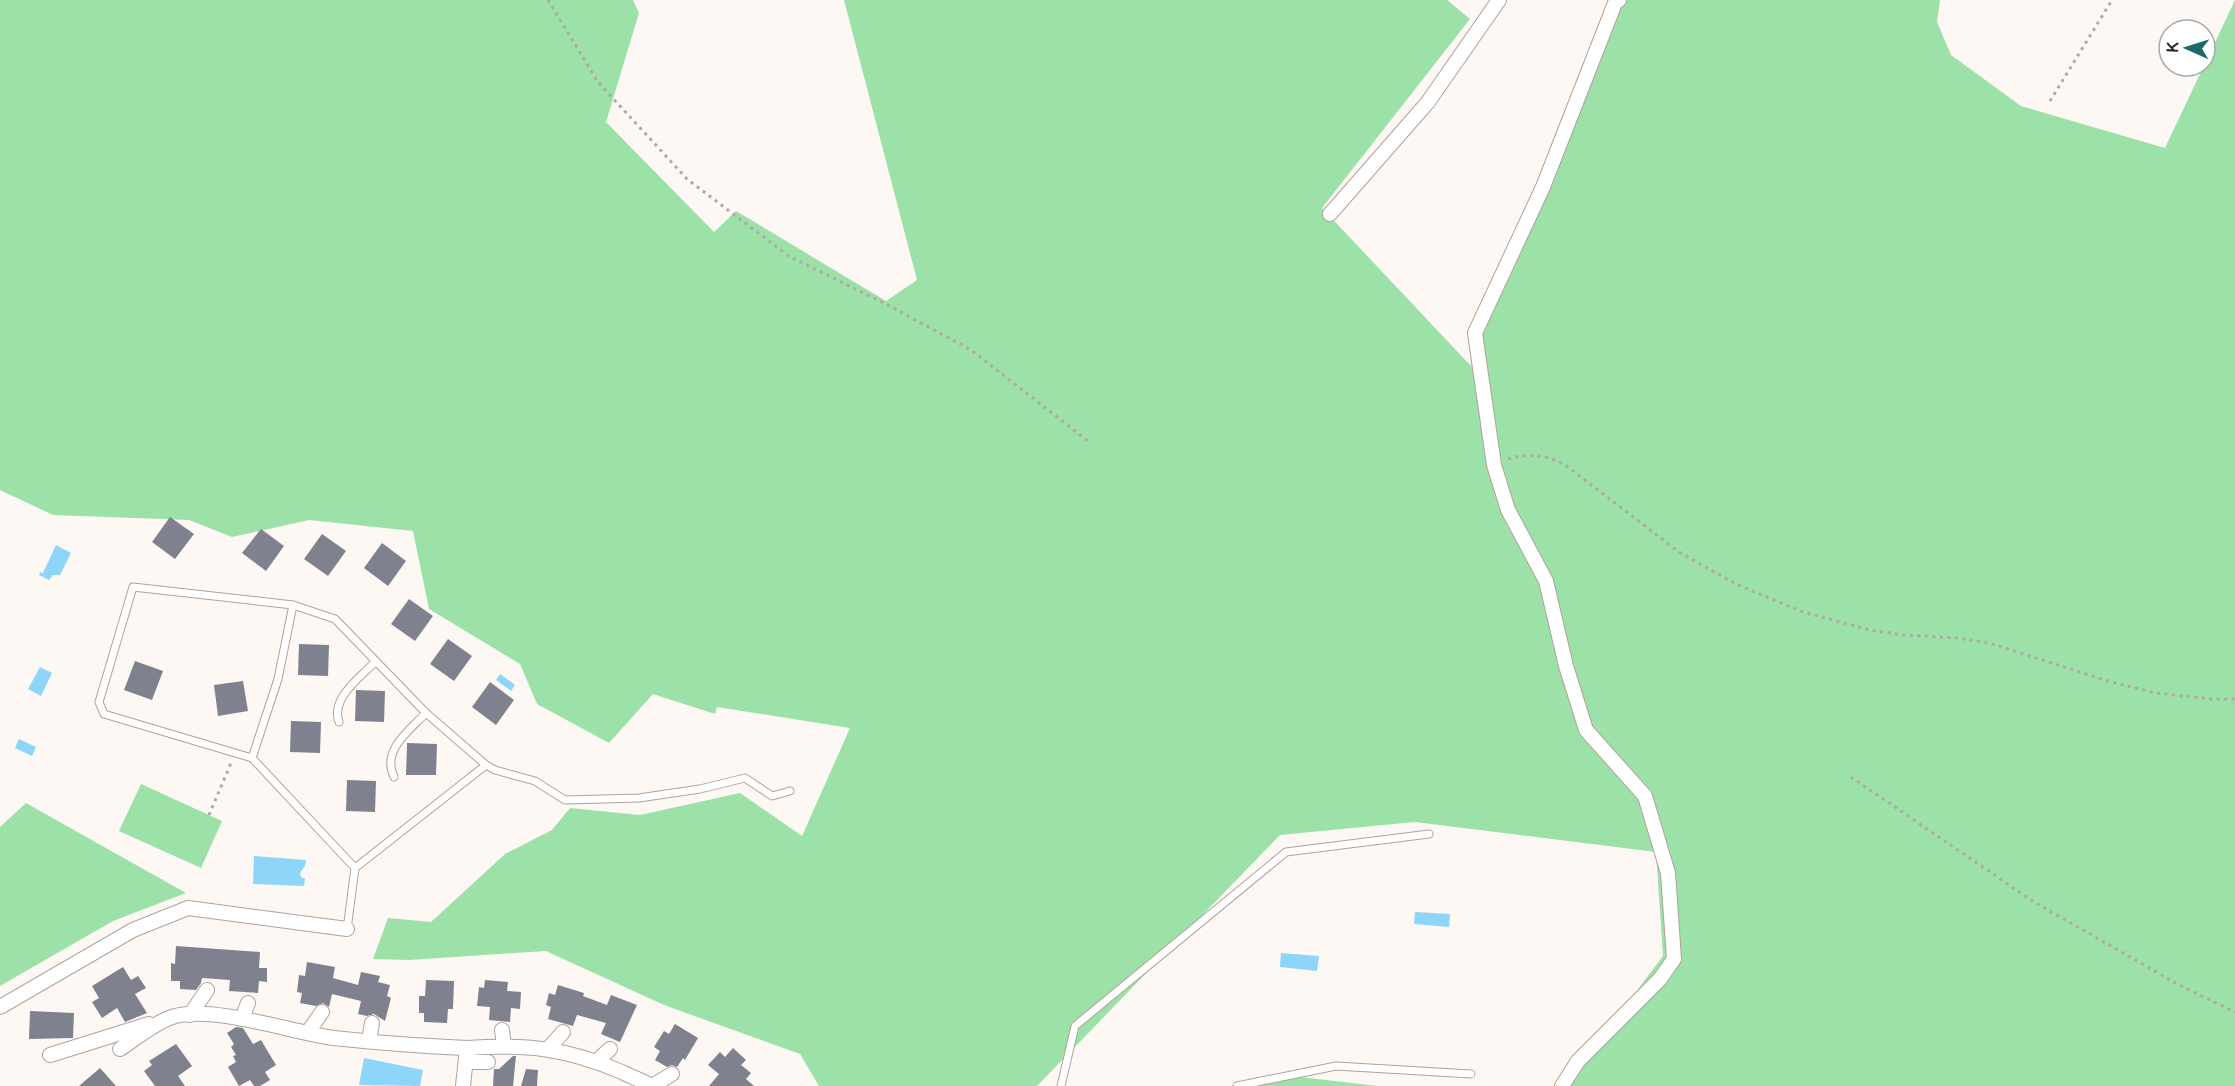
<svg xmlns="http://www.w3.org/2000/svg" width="2235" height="1086" font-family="'Varela Round',sans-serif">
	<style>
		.green { fill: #9ce1a8 }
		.water { fill: #8dd5f9 }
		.building { fill: #80818e }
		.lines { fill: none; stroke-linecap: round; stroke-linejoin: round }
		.service-casing { stroke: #b0a39b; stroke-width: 9 }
		.minor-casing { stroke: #b0a39b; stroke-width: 16 }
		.path { stroke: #aea9a5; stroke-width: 3; stroke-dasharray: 3 4.5; stroke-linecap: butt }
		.service { stroke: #fff; stroke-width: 7 }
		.minor { stroke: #fff; stroke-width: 14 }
	</style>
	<rect width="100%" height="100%" fill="#fdf8f4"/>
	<g class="green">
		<polygon points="0,0 633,0 639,13 606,122 714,232 736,211 886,301 917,280 844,0 1447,0 1470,19 1322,208 1471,366 1594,36 1627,0 1940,0 1937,22 1951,55 2021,106 2165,148 2235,0 2235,1086 1565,1086 1663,956 1656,852 1415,822 1280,835 1037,1086 819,1086 800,1054 664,1005 546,951 409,960 373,959 388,918 431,922 505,854 552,830 570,808 640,815 740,793 802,836 850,728 717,707 715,714 653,694 609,743 537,704 520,664 429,609 413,531 309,520 232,537 189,520 53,515 0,490"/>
		<polygon points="141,784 222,821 201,868 119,831"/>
		<polygon points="26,803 186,893 113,921 0,986 0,827"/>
		<polygon points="1283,1075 1378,1086 1244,1086"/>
	</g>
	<g class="water">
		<polygon points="56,545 71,553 60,575 53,575 49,580 39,575 40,572 43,573"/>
		<polygon points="40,667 52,673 41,696 28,689"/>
		<polygon points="500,674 515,685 511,691 496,680"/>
		<polygon points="19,739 36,747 32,756 15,748"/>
		<polygon points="254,856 306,860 305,866 300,873 301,877 305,879 304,886 253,884"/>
		<polygon points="1415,912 1450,914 1449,927 1414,924"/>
		<polygon points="1281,953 1319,956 1317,971 1280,967"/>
		<polygon points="364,1058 423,1070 420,1086 359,1085"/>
	</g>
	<g class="building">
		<polygon points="170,517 194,534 175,559 152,542"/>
		<polygon points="261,529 284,546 266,571 242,553"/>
		<polygon points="322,534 346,551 328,576 304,559"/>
		<polygon points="382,543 406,561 388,586 364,568"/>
		<polygon points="409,599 433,616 415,641 391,624"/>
		<polygon points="448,639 472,656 454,681 430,664"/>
		<polygon points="299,644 329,645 328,676 298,675"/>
		<polygon points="135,661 163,671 152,700 124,690"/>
		<polygon points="243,681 248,711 218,716 214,685"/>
		<polygon points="490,682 514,700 496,725 472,707"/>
		<polygon points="356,690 385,691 384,722 355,721"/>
		<polygon points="291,721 321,722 320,753 290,752"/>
		<polygon points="407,743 437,744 436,775 406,775"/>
		<polygon points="347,780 376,781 375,812 346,811"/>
		<polygon points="176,946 260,952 259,968 267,968 267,982 259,981 258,993 229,991 230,980 202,978 201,983 196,990 180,989 180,981 171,981 171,963 175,964"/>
		<polygon points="307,962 335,967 333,978 358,985 361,972 380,976 378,982 390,985 387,996 391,998 385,1021 374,1014 367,1016 358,1014 361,1001 332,994 329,1007 323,1003 316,1006 300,1003 302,993 297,992 299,975 305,976"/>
		<polygon points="123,967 131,980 138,976 146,988 135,994 147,1013 125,1022 117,1008 102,1018 92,1002 99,998 92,986"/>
		<polygon points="426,980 454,981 453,1009 448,1009 447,1023 424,1022 424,1013 419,1013 419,996 425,996"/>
		<polygon points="485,980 508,982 507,991 521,992 520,1009 511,1008 510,1022 489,1020 490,1007 477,1006 479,987 484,988"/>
		<polygon points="558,985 584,993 583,996 607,1005 611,995 637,1005 620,1042 601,1034 606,1023 577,1015 573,1026 548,1019 551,1007 546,1005 549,993 555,995"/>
		<polygon points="30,1011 74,1013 73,1038 29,1039"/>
		<polygon points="675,1024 698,1038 685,1060 683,1058 677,1067 672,1065 667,1067 655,1060 660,1051 654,1047 664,1031 669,1034"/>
		<polygon points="236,1027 243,1028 253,1044 261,1040 276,1065 265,1072 270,1080 260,1086 254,1086 250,1080 239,1086 228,1067 236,1062 233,1056 236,1055 231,1047 234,1044 227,1033"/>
		<polygon points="176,1044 192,1066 178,1076 185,1086 155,1086 144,1071 152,1065 149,1061"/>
		<polygon points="733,1048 746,1060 741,1065 751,1073 746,1079 754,1086 709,1086 719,1074 708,1065 720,1052 725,1057"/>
		<polygon points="513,1056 516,1056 513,1086 493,1086 494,1069 499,1069"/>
		<polygon points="100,1068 116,1086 79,1086"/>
		<polygon points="526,1069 538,1070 537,1086 521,1086"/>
	</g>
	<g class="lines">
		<g class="service-casing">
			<g id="service">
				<path d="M339,722C330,698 361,677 376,661"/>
				<polyline points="252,758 278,679 293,605"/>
				<path d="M394,777C381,750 410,730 426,713"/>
				<polyline points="355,868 486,765"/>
				<polyline points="347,929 355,868 252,758 104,714 99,702 133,587 293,605 335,619 426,713 486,765 495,770 535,781 565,800 639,798 700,789 745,778 772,796 790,791"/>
				<polyline points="1061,1086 1075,1026 1286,852 1429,834"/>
				<polyline points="1237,1086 1336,1066 1471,1074"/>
			</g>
		</g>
		<g class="minor-casing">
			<g id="minor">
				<polyline points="1330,214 1428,102 1499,0"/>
				<polyline points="0,1007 133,930 188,908 347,929"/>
				<polyline points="190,1015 207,990"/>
				<polyline points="242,1019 248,1003"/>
				<polyline points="502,1030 504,1046"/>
				<polyline points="308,1032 322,1012"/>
				<polyline points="369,1041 372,1023"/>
				<path d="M467,1048C527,1044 566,1048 622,1072C631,1077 642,1080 651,1086"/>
				<path d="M120,1049C135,1039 157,1021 175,1016C217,1006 290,1032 334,1038C378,1043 423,1046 467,1048L463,1086"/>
				<polyline points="548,1049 563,1032"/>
				<polyline points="50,1055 149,1024"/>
				<polyline points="597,1061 610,1049"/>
				<polyline points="466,1062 488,1062"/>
				<polyline points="652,1086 672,1074"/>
				<polyline points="1562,1086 1578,1061 1660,979 1674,959 1668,873 1645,796 1586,730 1566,666 1546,581 1508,510 1494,465 1475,333 1543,187 1615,3 1619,0"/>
			</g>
		</g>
		<g class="path">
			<polyline points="548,0 598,82 687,179 790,257 886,304 971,350 1088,441"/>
			<polyline points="2050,101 2112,0"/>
			<path d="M1508,459C1528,453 1545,455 1564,464L1679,552L1738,585L1803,612L1870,630L1904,635L1957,638L1989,643L2108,681L2155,693L2210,699H2235"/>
			<polyline points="1851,777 2034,902 2179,985 2235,1012"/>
			<polyline points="209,815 231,763"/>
		</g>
		<use href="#service" class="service"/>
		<use href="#minor" class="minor"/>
	</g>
	<g transform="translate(2187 48) rotate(273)"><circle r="28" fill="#ffffff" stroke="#aaa8a7" stroke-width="1.5"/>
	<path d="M0-4.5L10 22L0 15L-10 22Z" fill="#1c696a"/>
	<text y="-9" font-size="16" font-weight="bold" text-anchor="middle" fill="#2b2622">K</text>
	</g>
</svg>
